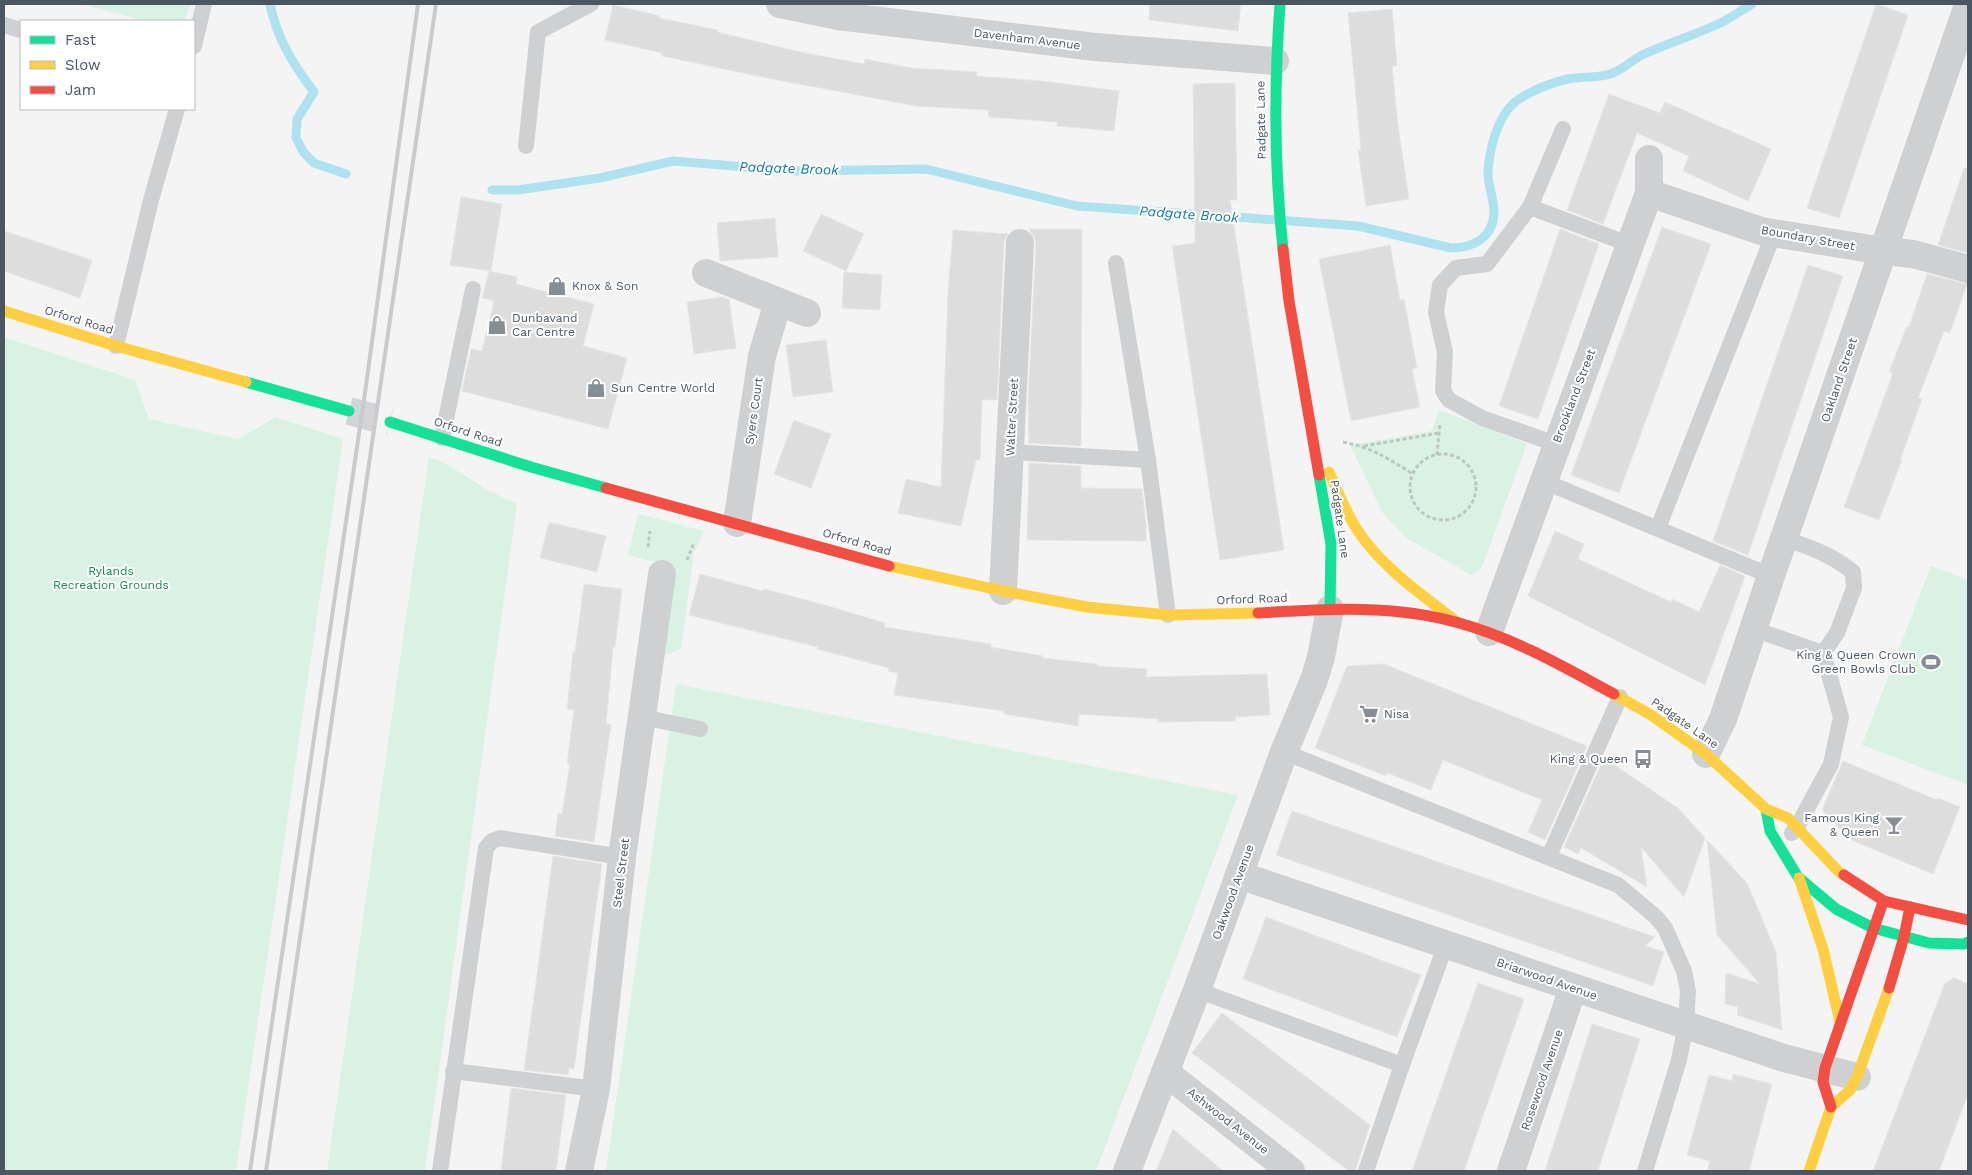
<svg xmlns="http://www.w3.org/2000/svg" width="1972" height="1175" font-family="'Work Sans',sans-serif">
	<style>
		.green { fill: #d9f2e3 }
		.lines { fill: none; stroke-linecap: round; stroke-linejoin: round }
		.stream { stroke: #aee2f0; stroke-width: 9 }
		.building { fill: #ddddde; stroke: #e5e6e7 }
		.primary-tunnel { stroke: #d2d4d7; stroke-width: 28; stroke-dasharray: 28 14; stroke-linecap: butt }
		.path { stroke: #bcc7c4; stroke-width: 3; stroke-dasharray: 4 2.5; stroke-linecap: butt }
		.lane { stroke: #ced0d2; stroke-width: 16 }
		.street { stroke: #ced0d2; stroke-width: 28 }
		.fast { stroke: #16e098; stroke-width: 11 }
		.slow { stroke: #ffcf43; stroke-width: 11 }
		.jam { stroke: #f24e42; stroke-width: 11 }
		.rail { stroke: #c9cacc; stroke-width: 4 }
		.labels { text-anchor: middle; stroke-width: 4; stroke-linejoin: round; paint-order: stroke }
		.street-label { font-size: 12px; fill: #4a5661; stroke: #fff }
		.poi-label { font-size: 12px; fill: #4a5661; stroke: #fff; text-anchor: start }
		.park-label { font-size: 12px; fill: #17864f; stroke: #fff }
		.water-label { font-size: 14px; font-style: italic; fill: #0c7c9b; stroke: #fff }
	</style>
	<rect width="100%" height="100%" fill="#f4f4f4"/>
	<g class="green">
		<polygon points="80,4 190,4 185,21 147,21"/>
		<polygon points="4,337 135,380 149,419 238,439 276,417 343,439 236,1171 4,1171"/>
		<polygon points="1439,410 1527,444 1482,567 1472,575 1406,538 1382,512 1350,445 1432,431"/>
		<polygon points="429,457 443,462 489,491 517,504 425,1171 327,1171"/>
		<polygon points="638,514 704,531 694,552 681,649 661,657 670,566 628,555"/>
		<polygon points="1931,566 1968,580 1968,785 1862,745"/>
		<polygon points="676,684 1238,795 1096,1171 606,1171"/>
	</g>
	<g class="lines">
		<g class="stream">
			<path d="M270,4C277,39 293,64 314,92L297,119L296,138L304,153L314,163L346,174"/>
			<polyline points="492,190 518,190 600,178 673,161 796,171 926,169 1077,206 1206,215"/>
			<path d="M1222,216L1358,226L1451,248C1474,248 1494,237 1494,211C1494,198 1487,184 1488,170C1490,148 1497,119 1513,104C1524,93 1553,82 1568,79C1584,76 1598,79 1613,73C1624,69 1632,60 1642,55C1666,44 1692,36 1716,25C1728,20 1740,11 1752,4"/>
		</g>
	</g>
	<g class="building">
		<polygon points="1150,4 1241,4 1238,31 1149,20"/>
		<polygon points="1876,4 1908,15 1839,218 1807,208"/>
		<polygon points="613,5 660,16 659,18 718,30 717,32 805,53 864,64 865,59 911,68 977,72 976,76 1041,81 1119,91 1114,131 1057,126 1057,122 988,117 989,110 916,106 767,78 662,56 662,53 605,40"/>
		<polygon points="1392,9 1397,66 1392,66 1398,126 1409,199 1366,206 1358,150 1361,150 1348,13"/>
		<polygon points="1235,83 1237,200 1230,200 1284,550 1220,560 1172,246 1195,243 1193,84"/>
		<polygon points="1609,94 1660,113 1665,102 1771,149 1748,201 1683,171 1689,156 1637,133 1603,224 1567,210"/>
		<polygon points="1964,168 1968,168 1968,253 1938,245"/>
		<polygon points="461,197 502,204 491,271 450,265"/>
		<polygon points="821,214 864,234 846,271 803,251"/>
		<polygon points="775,218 778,257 720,261 717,223"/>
		<polygon points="1662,227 1711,244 1619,493 1571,475"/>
		<polygon points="1029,229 1082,229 1081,446 1029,443 1028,400 1036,244 1034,236"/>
		<polygon points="1560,229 1599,244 1538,419 1499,406"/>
		<polygon points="953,230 1008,234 1004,242 997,400 982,400 980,460 976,460 961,526 898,513 906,479 941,487 948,292"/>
		<polygon points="4,231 92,260 80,298 4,271"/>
		<polygon points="1390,245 1400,300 1404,299 1417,368 1412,369 1420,407 1351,421 1319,259"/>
		<polygon points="1808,265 1843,276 1748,555 1713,541"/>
		<polygon points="489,271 517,277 516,284 594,304 583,346 627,358 608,429 462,391 471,349 482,351 494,301 482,298"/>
		<polygon points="844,272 882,275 880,310 842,308"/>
		<polygon points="1927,274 1967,284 1950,333 1944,331 1918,398 1922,399 1900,460 1902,460 1879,520 1844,507 1893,373 1889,372 1907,326 1909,327"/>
		<polygon points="723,297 729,299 736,348 694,354 687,302"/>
		<polygon points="826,340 833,392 793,397 786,345"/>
		<polygon points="794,420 831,434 811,488 774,474"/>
		<polygon points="1029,463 1081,466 1081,488 1142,489 1146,525 1146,541 1027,540"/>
		<polygon points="549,522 606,536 597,572 540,558"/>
		<polygon points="1555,531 1584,544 1578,559 1671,602 1672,599 1699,612 1720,565 1745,576 1705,685 1528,596"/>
		<polygon points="700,574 763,591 764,589 821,604 885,623 884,627 991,644 991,647 1043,656 1043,658 1097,664 1097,666 1147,669 1146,677 1267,674 1270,715 1235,717 1236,721 1158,722 1158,719 1079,714 1078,726 1004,714 1004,711 894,695 898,673 888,671 889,668 817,649 818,647 689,615"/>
		<polygon points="584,584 622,589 615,647 613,647 606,724 611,725 594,842 555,836 558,813 562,814 570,764 567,763 574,710 567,709 573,652 575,652"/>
		<polygon points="1384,664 1587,746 1545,840 1528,832 1542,800 1443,760 1431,790 1387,773 1386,776 1315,748 1347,666"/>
		<polygon points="1604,758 1678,808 1705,838 1684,897 1641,847 1647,887 1581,848 1578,854 1564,847"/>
		<polygon points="1843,761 1937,800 1938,798 1960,807 1933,874 1849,839 1822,810"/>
		<polygon points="1292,811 1655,937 1645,946 1664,952 1653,986 1276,855"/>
		<polygon points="1707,840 1747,883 1776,952 1782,1030 1737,1015 1738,1007 1725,1004 1726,973 1760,984 1717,935"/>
		<polygon points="553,856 602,864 574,1069 569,1068 568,1075 524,1070"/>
		<polygon points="1266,917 1421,975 1397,1037 1243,979"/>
		<polygon points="1954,978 1968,984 1968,1094 1939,1171 1873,1171 1945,983"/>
		<polygon points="1478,983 1524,999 1464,1171 1412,1171"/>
		<polygon points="1222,1013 1370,1125 1355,1171 1349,1171 1192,1053"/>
		<polygon points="1592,1024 1640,1039 1598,1171 1545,1171"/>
		<polygon points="1733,1074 1772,1084 1749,1171 1707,1171 1710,1161 1687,1155 1700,1108 1709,1075 1732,1081"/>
		<polygon points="511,1088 566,1095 556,1171 501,1171"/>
		<polygon points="1173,1129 1223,1171 1156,1171"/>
	</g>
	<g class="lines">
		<polyline class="primary-tunnel" points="349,411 390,422"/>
		<g class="path">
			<path d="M1343,442C1373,448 1387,458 1413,474"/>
			<polyline points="1364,446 1439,433"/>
			<circle cx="1443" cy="487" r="33"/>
			<polyline points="1437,455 1440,423"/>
			<polyline points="648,547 650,531"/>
			<polyline points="687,560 694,543"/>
		</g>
		<g class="lane">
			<polyline points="4,25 21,30"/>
			<polyline points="194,46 204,4"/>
			<polyline points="526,146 538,32 591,4"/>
			<polyline points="1530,207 1631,245"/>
			<polyline points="116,346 151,200 177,109"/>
			<polyline points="442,438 473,289"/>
			<polyline points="1556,444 1482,418 1449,400 1443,391 1445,352 1436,312 1440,285 1456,268 1487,264 1530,207 1563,129"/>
			<polyline points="1011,452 1148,460 1116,263"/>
			<polyline points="1148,460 1168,615"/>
			<polyline points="1543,481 1771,576"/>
			<polyline points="1658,528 1774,233"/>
			<path d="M1753,629L1823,653L1837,633L1854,588L1853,572C1832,555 1810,547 1785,539"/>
			<polyline points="642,717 700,729"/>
			<polyline points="1284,752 1618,885 1656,917 1665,928 1684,971 1688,991 1686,1024 1679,1060 1645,1171"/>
			<polyline points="1792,833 1797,827 1831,764 1841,717 1823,653"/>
			<polyline points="1549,856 1620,697"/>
			<polyline points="1197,990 1402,1065"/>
			<polyline points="453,1071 596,1089"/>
			<polyline points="440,1171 486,848 492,841 500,838 622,857"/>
			<polyline points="1366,1171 1402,1065 1446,944"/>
		</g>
		<g class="street">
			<polyline points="780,4 838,16 1095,47 1275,61"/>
			<polyline points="1649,193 1761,231 1883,251 1913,254 1968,269"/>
			<polyline points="706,273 807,313"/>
			<polyline points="737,523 762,356 778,302"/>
			<polyline points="1003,591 1020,243"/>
			<polyline points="1489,632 1649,193 1649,159"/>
			<polyline points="1706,754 1723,719 1771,576 1968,5"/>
			<polyline points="1239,875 1784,1058 1857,1077"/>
			<polyline points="1165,1072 1291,1171"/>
			<polyline points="579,1171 596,1089 622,857 662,574"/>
			<polyline points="1127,1171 1197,990 1284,752 1314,680 1321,657 1330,609"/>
			<polyline points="1511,1171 1573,988"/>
		</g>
		<g class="fast">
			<path d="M1280,4C1274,86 1274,167 1283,249"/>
			<polyline points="246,382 349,411"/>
			<polyline points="390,422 531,467 606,488"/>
			<polyline points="1319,475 1331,544 1330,609"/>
			<polyline points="1766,809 1770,831 1798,877 1836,909 1873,928 1929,943 1964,944 1968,942"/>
		</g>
		<g class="slow">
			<polyline points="4,311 116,346 246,382"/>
			<path d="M1329,472C1337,491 1345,510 1356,528C1381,567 1421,594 1457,622"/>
			<polyline points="889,566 1003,591 1087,607 1168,615 1258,613"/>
			<polyline points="1614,694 1651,715 1706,754 1766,809 1788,818 1839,872 1844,875"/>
			<polyline points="1799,878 1823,949 1840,1022"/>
			<polyline points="1809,1171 1831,1107 1850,1090 1857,1077 1889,988"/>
		</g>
		<g class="jam">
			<polyline points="1283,249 1289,301 1319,475"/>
			<polyline points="606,488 889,566"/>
			<path d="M1258,613C1324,609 1394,604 1459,623C1514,638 1564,667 1614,694"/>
			<polyline points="1844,875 1884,901 1968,920"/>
			<polyline points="1889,988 1904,937 1910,907"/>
			<polyline points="1831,1107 1823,1082 1825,1068 1882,905"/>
		</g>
		<g class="rail">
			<polyline points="250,1171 365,393 418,4"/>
			<polyline points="266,1171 436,4"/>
		</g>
	</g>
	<defs>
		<g id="shop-bare" transform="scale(1.5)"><path d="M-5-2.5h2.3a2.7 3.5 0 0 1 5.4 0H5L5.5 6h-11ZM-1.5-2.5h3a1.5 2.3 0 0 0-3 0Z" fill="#868d94" stroke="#fff" stroke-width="2.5" paint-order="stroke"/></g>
		<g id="stadium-bare" transform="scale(1.5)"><path d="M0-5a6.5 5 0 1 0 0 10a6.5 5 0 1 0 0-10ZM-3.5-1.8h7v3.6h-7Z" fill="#868d94" stroke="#fff" stroke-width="2.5" paint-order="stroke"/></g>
		<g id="supermarket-bare" transform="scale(1.5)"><path d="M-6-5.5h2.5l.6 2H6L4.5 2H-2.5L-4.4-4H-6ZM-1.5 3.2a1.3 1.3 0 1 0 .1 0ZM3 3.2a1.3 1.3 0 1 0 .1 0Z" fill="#868d94" stroke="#fff" stroke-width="2.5" paint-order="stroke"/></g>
		<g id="bus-bare" transform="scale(1.5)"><path d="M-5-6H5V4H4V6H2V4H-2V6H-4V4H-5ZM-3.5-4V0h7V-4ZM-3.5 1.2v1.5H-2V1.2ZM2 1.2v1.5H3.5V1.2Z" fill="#868d94" stroke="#fff" stroke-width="2.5" paint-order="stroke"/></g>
		<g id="bar-bare" transform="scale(1.5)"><path d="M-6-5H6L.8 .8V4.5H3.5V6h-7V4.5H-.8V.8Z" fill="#868d94" stroke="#fff" stroke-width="2.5" paint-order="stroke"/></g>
	</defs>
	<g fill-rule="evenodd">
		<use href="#shop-bare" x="557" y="286"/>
		<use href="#shop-bare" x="497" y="325"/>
		<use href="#shop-bare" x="596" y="388"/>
		<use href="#stadium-bare" x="1931" y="662"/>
		<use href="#supermarket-bare" x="1369" y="714"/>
		<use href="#bus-bare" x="1643" y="759"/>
		<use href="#bar-bare" x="1894" y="825"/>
	</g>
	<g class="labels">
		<g class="street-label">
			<text transform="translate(1027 39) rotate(7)" y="4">Davenham Avenue</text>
			<text transform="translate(1261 120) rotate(-91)" y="4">Padgate Lane</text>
			<text transform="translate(1808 238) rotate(10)" y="4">Boundary Street</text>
			<text transform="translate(79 320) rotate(17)" y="4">Orford Road</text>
			<text transform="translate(1839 380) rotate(-71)" y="4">Oakland Street</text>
			<text transform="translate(1574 396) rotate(-69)" y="4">Brookland Street</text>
			<text transform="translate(754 411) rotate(-82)" y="4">Syers Court</text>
			<text transform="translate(1012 417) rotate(-87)" y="4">Walter Street</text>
			<text transform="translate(468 432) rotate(18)" y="4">Orford Road</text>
			<text transform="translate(1340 519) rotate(82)" y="4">Padgate Lane</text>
			<text transform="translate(857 542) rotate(16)" y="4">Orford Road</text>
			<text transform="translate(1252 599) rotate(-2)" y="4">Orford Road</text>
			<text transform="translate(1685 723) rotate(35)" y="4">Padgate Lane</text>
			<text transform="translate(621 873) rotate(-83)" y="4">Steel Street</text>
			<text transform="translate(1233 892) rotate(-70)" y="4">Oakwood Avenue</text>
			<text transform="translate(1547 979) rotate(19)" y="4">Briarwood Avenue</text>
			<text transform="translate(1542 1080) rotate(-71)" y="4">Rosewood Avenue</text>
			<text transform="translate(1228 1121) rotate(38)" y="4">Ashwood Avenue</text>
		</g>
		<g class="poi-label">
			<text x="572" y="290">Knox &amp; Son</text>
			<text x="512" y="322">Dunbavand<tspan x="512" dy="14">Car Centre</tspan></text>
			<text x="611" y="392">Sun Centre World</text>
			<text x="1916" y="659" text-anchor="end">King &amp; Queen Crown<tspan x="1916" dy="14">Green Bowls Club</tspan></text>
			<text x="1384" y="718">Nisa</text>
			<text x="1628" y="763" text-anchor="end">King &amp; Queen</text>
			<text x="1879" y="822" text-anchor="end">Famous King<tspan x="1879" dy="14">&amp; Queen</tspan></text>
		</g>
		<g class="park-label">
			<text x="111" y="575">Rylands<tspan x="111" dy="14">Recreation Grounds</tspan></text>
		</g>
		<g class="water-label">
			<text transform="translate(789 168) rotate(2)" y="5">Padgate Brook</text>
			<text transform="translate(1189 214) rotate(4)" y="5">Padgate Brook</text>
		</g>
	</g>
	<rect width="1972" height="1175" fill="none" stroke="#4a5661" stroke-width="10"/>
	<rect x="20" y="20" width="175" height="90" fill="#ffffff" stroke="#b7bbc0"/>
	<rect x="30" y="36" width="25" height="8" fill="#16e098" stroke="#b7bbc0"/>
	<text x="65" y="45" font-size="15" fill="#4a5661">Fast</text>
	<rect x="30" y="61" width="25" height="8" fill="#ffcf43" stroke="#b7bbc0"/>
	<text x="65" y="70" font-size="15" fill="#4a5661">Slow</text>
	<rect x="30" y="86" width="25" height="8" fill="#f24e42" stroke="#b7bbc0"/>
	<text x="65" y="95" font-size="15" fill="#4a5661">Jam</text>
</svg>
